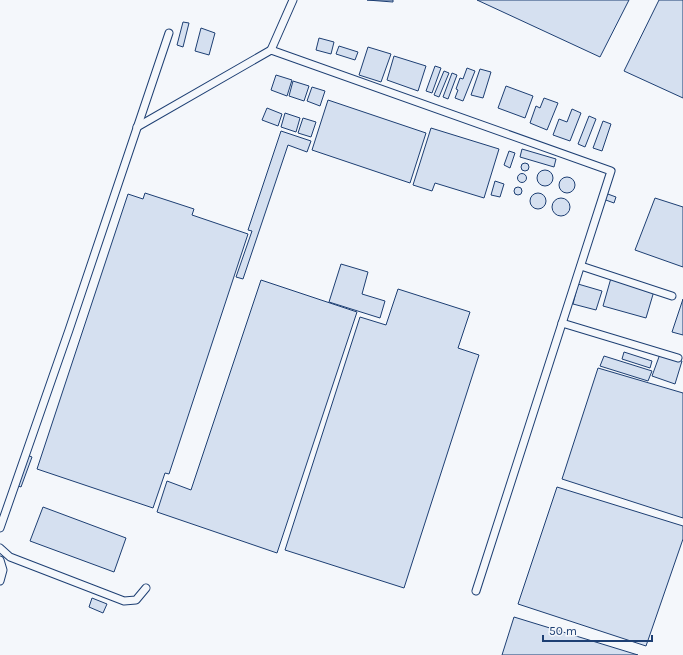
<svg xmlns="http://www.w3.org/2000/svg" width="683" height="655" font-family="Karla,sans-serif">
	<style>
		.building { fill: #d5e0f0; stroke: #1d3f73 }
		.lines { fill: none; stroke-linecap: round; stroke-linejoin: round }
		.lane-casing { stroke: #1d3f73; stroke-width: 9 }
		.lane { stroke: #f4f7fb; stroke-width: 7 }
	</style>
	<rect width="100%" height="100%" fill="#f4f7fb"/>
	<g class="building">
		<polygon points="367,0 393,0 393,2"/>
		<polygon points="477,0 629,0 600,57"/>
		<polygon points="659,0 683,0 683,98 624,71"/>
		<polygon points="183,22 189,23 183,47 177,45"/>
		<polygon points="201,28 215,33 209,55 195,51"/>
		<polygon points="319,38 334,42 331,54 316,50"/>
		<polygon points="339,46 358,52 355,60 336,54"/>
		<polygon points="368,47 391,54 381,82 359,75"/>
		<polygon points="394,56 426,66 418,91 387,80"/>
		<polygon points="435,66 441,68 432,93 426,91"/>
		<polygon points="467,68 475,71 463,101 455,98 458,90 456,89 460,78 463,79"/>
		<polygon points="480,69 491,72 483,98 471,95"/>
		<polygon points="444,71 449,73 439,97 434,95"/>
		<polygon points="452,73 457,75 448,99 443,97"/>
		<polygon points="276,75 292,80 287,96 271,90"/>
		<polygon points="293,81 309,86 304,101 289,96"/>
		<polygon points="506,86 533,96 525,118 498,108"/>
		<polygon points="312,87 325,91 320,106 307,101"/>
		<polygon points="544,98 558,103 547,130 530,123 536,106 540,108"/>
		<polygon points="328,100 426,133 410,183 312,150"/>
		<polygon points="267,108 282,114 278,126 262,120"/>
		<polygon points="572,109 581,113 570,141 553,135 559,119 567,122"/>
		<polygon points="285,113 300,118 296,132 281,127"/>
		<polygon points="589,116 596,119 585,147 578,144"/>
		<polygon points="303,118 316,122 311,137 298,133"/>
		<polygon points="603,121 611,124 602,151 593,148"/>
		<polygon points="431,128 499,149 484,198 435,183 432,191 413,185"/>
		<polygon points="281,131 311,141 307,152 288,145 243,279 236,277 252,231 248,230"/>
		<polygon points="522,149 556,159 554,167 520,157"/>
		<polygon points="509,151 515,153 510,168 504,165"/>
		<circle cx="525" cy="167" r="4"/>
		<circle cx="545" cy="178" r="8"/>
		<circle cx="522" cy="178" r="4.5"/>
		<circle cx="567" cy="185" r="8"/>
		<polygon points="495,181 504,184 500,197 491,195"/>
		<circle cx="518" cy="191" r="4"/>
		<circle cx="538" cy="201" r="8"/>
		<polygon points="145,193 194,209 192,215 248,234 169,474 165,473 153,508 37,469 128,194 143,199"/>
		<polygon points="605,193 616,197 614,203 603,199"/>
		<polygon points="655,198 683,207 683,267 635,250"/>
		<circle cx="561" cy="207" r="9"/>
		<polygon points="341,264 368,272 362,294 385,301 380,318 329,302"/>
		<polygon points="611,278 654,291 646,318 603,306"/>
		<polygon points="261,280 357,312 277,553 157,512 167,481 191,490"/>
		<polygon points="578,284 602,291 596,310 573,304"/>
		<polygon points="398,289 470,312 458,348 479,355 404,588 285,550 360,317 386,325"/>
		<polygon points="683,299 683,335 672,332"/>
		<polygon points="624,352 652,361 650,368 622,359"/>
		<polygon points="660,354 682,361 675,384 652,376"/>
		<polygon points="604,356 652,371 648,381 600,366"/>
		<polygon points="598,368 683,393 683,518 562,479"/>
		<polygon points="27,455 32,457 21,487 16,485"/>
		<polygon points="557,487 683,526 683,539 646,646 518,604"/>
		<polygon points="43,507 126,538 114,572 30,541"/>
		<polygon points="92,598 107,604 103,613 89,607"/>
		<polygon points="514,617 638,655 502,655"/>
	</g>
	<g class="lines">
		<g class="lane-casing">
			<g id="lane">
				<polyline points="271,50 293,0"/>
				<polyline points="137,127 271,50 611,171 476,591"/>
				<polyline points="581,266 672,296"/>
				<polyline points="562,323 678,358"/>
				<polyline points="0,528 69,330 169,33"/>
				<polyline points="0,548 10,557 124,601 136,600 146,588"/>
				<polyline points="0,560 3,570 0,581"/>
			</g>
		</g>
		<use href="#lane" class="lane"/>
	</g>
	<path d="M543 635v6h109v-6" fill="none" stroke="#1d3f73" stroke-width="2"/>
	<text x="549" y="635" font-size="12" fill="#1d3f73" stroke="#f4f7fb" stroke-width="3" paint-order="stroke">50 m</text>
</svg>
